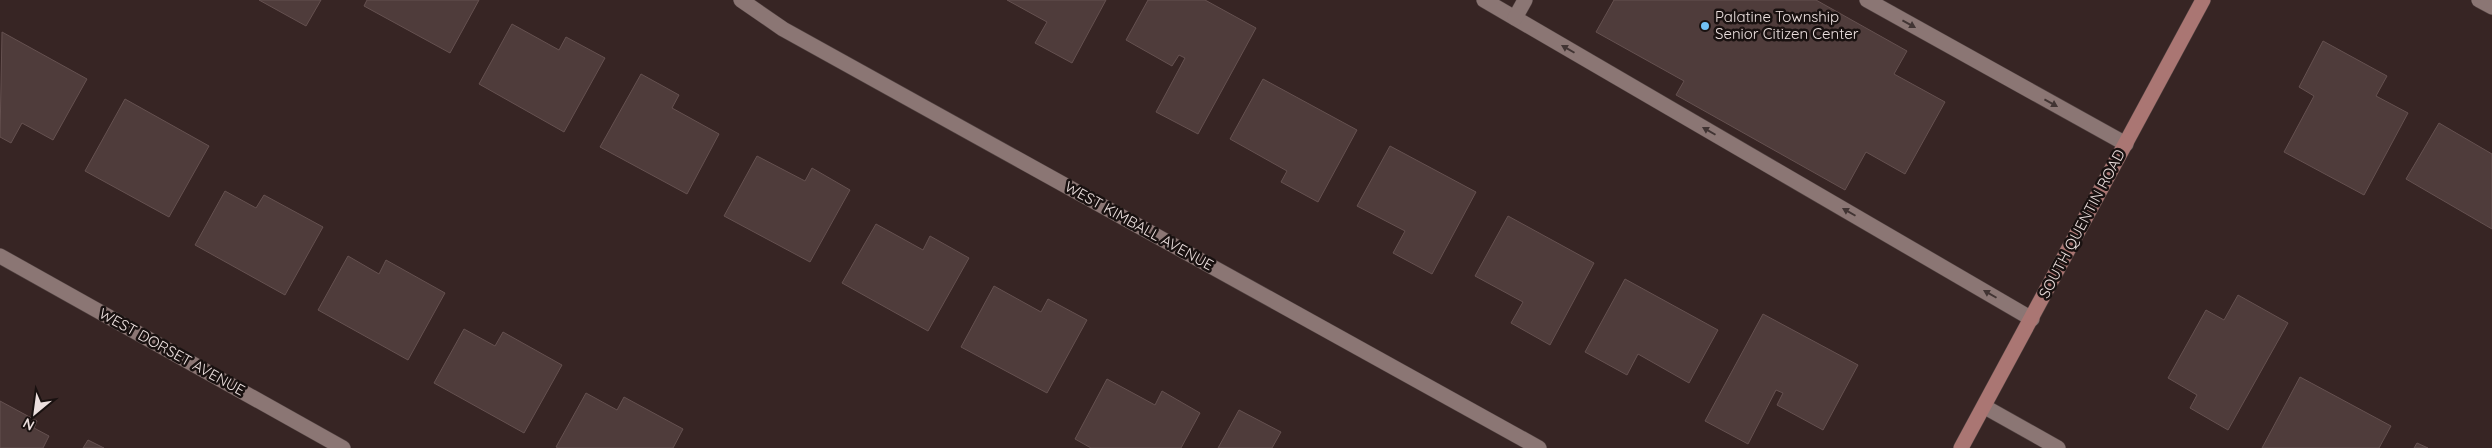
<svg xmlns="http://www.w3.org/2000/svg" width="2492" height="448" font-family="Quicksand,sans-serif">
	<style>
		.building { fill: #4f3c3b; stroke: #655150 }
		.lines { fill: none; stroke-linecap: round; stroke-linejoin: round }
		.lane-casing { stroke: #4f403f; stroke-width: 16 }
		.street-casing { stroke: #4f403f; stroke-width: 16 }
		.secondary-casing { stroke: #4f403f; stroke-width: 16 }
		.lane { stroke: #8b7674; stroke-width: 15 }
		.street { stroke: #8b7674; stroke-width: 15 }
		.secondary { stroke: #aa7673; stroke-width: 15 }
		.oneway { fill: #413433 }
		.poi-dot { fill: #72c1f5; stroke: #191110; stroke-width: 2 }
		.labels { text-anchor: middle; stroke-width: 5; stroke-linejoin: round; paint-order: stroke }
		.poi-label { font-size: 15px; fill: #ece0df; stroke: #191110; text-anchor: start }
		.street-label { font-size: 15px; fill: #ece0df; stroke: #191110 }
	</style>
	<rect width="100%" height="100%" fill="#372524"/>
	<g class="building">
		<polygon points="259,0 321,0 306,26"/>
		<polygon points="367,0 479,0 450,53 364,6"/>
		<polygon points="1007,0 1106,0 1072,63 1035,43 1047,22"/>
		<polygon points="1148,0 1205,0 1256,28 1198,134 1156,112 1185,58 1179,55 1172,66 1126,40"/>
		<polygon points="1614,0 1816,0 1907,51 1894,74 1945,102 1905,174 1866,152 1845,190 1676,95 1684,81 1596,32"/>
		<polygon points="512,24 559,50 566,37 605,58 564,132 479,84"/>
		<polygon points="2,32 87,79 53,140 22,123 11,143 0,137"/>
		<polygon points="2323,41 2387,76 2376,96 2408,113 2364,195 2284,152 2314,96 2299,87"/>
		<polygon points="641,74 679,95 672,108 719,134 687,194 600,147"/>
		<polygon points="1263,79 1357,130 1318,202 1281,182 1287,171 1230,139"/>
		<polygon points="125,99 209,146 169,217 85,171"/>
		<polygon points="2439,123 2492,154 2492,229 2406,179"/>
		<polygon points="1390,146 1476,192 1432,274 1393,253 1405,231 1357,206"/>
		<polygon points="757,156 805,181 812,168 850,190 810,262 724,216"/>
		<polygon points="225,191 256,208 264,195 323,227 285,295 195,245"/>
		<polygon points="1508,216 1594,263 1550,345 1511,323 1523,302 1475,276"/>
		<polygon points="876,224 923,250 930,236 969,258 928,331 842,283"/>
		<polygon points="348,256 379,274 386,260 445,293 408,360 318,310"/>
		<polygon points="1625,279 1718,330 1689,383 1638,354 1627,375 1585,352"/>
		<polygon points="994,286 1041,312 1048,299 1087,320 1047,393 961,347"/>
		<polygon points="2238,295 2288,323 2228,430 2190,408 2197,395 2168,378 2206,310 2224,320"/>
		<polygon points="1763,314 1858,365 1823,430 1777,405 1783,393 1776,390 1748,444 1705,421"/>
		<polygon points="464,329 495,346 503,332 562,365 524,433 434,383"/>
		<polygon points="2300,377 2391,426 2379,448 2262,448"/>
		<polygon points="1107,379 1155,405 1162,391 1200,413 1181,448 1091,448 1075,439"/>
		<polygon points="586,393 617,410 624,397 683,429 673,448 558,448 556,447"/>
		<polygon points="0,401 37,421 34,428 49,436 43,448 0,448"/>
		<polygon points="1239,410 1281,432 1272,448 1218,448"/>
		<polygon points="88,440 104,448 83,448"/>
		<polygon points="2417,443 2428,448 2414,448"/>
	</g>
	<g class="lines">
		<g class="lane-casing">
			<g id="lane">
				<polyline points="1484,0 2032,319"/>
				<polyline points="1867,0 2126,144"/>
				<polyline points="1515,18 1525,0"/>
			</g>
		</g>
		<g class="street-casing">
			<g id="street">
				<polyline points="741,0 783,29 1539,448"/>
				<polyline points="2479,0 2492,7"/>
				<polyline points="0,256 343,448"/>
				<polyline points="1985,407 2058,448"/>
			</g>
		</g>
		<g class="secondary-casing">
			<polyline id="secondary" points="1961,448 2203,0"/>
		</g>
		<use href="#lane" class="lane"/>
		<use href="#street" class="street"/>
		<use href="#secondary" class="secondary"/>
	</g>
	<defs><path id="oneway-solid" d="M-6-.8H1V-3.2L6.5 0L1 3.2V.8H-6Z" transform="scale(1.25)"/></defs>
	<g class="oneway">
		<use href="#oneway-solid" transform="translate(1909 24) rotate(29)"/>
		<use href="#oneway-solid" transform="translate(1568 49) rotate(-150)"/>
		<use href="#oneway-solid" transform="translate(2051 103) rotate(29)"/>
		<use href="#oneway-solid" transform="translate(1709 131) rotate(-150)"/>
		<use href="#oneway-solid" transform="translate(1849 212) rotate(-150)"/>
		<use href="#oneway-solid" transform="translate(1990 294) rotate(-150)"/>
	</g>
	<circle class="poi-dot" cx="1705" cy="26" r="5"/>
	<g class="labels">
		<g class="poi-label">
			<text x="1715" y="22">Palatine Township<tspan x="1715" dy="17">Senior Citizen Center</tspan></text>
		</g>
		<g class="street-label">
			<text transform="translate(2082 224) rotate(-62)" y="5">SOUTH QUENTIN ROAD</text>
			<text transform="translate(1139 226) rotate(29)" y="5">WEST KIMBALL AVENUE</text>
			<text transform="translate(172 352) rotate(29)" y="5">WEST DORSET AVENUE</text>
		</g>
	</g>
	<g transform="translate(35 413) rotate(209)" stroke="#191110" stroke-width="4" paint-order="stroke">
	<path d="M0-4L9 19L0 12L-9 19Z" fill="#ece0df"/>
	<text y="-8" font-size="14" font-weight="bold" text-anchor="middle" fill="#ece0df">N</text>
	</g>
</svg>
